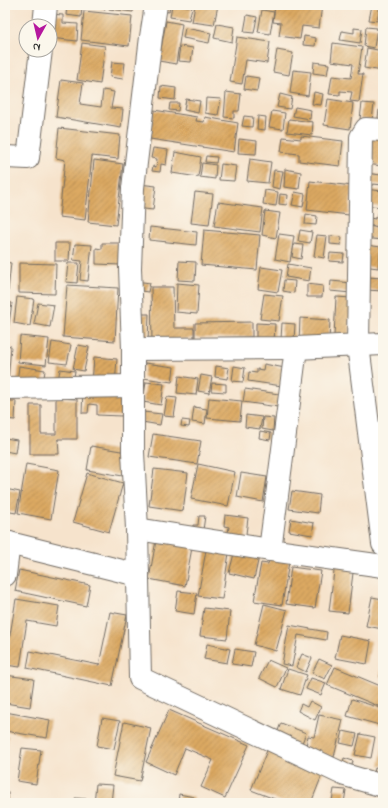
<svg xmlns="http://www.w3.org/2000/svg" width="388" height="808" font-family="'Indie Flower',sans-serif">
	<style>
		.building { fill: url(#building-hatch) }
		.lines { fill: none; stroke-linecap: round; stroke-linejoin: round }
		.street-casing { stroke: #726b63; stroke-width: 24 }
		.street { stroke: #fff; stroke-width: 22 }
	</style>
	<defs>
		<pattern id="building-hatch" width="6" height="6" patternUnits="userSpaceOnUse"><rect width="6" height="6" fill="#dca962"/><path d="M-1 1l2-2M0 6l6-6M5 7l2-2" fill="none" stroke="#b38a51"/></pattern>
	</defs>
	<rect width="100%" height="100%" fill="#fbf7ec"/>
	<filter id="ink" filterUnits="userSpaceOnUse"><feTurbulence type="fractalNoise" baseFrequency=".025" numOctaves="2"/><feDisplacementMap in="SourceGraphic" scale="8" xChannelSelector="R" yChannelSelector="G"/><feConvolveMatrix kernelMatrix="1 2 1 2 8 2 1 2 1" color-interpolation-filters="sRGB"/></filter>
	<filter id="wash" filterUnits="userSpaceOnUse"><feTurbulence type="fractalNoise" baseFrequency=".012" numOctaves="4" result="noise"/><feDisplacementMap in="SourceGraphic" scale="16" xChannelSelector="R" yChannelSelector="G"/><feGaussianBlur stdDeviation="0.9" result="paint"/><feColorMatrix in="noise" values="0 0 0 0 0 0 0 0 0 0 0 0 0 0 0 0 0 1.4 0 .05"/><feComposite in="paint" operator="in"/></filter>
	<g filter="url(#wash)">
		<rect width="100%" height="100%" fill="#f6e3cc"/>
		<g id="blocks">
			<g class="building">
				<polygon points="86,5 105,5 105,9 86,7"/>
				<polygon points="109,5 134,5 133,12 109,9"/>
				<polygon points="162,5 170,5 169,12 162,11"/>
				<polygon points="172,5 180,5 192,7 189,20 170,17"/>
				<polygon points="195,5 218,5 214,25 192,22"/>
				<polygon points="275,5 322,5 319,28 302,26 300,39 279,36 281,23 273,22"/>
				<polygon points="372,5 380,5 377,21 369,20"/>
				<polygon points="67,6 82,8 81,17 66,15"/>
				<polygon points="262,10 274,12 270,34 258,32"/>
				<polygon points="84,11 132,16 129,46 81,40"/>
				<polygon points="50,14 63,15 63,23 78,24 77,41 50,38"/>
				<polygon points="247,15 257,17 254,33 244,32"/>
				<polygon points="166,21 182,24 176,64 159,61"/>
				<polygon points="217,24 234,27 232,42 214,38"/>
				<polygon points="366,27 377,28 374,48 364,46"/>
				<polygon points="185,28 211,33 209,43 183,38"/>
				<polygon points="354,28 362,29 360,43 340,40 342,31 354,33"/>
				<polygon points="304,36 316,38 315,46 303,45"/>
				<polygon points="237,37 270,42 267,63 246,60 242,84 230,82"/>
				<polygon points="82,43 105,46 100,84 77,80"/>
				<polygon points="333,43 362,47 358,74 363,74 359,102 350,101 352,92 340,91 340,95 329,94 332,76 351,78 353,64 331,61"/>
				<polygon points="180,46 193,48 191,62 178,61"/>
				<polygon points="367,48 383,51 383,71 364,68"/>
				<polygon points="277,50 293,53 289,75 273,72"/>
				<polygon points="112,62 125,63 123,79 110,77"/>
				<polygon points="314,62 329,64 327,75 313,73"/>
				<polygon points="293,70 311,72 308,96 290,93"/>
				<polygon points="246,76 259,78 257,91 244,89"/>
				<polygon points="61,80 83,83 80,104 101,107 103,90 114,92 111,108 123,109 121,128 56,117"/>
				<polygon points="161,86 176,88 175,100 160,98"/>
				<polygon points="226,92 241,94 239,111 234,111 234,118 224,117"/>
				<polygon points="314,92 323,94 321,105 312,104"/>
				<polygon points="280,94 292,97 290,109 277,107"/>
				<polygon points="206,98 221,99 218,115 205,113"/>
				<polygon points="186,99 200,101 198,113 184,110"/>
				<polygon points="328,99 353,103 350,129 324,125"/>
				<polygon points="170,103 179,103 178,111 169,110"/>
				<polygon points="362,103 374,104 372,120 360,119"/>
				<polygon points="295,107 311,110 310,119 293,116"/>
				<polygon points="154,110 197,117 196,121 204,122 205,117 238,123 234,152 150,139"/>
				<polygon points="379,110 383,111 383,126 377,125"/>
				<polygon points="272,111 285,113 283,129 269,127"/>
				<polygon points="244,116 253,117 252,127 242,126"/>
				<polygon points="258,116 266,117 265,130 257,129"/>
				<polygon points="289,119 313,122 312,135 287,132"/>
				<polygon points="59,128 120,135 118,159 92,156 85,220 59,217 65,160 56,158"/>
				<polygon points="369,134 383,136 383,166 365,164"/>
				<polygon points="301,136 343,141 340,166 299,161 299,154 281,152 283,137 301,139"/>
				<polygon points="239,139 257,141 256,154 238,153"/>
				<polygon points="153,148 168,150 166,165 161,164 160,172 152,171 153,166 156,167 157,159 151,158"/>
				<polygon points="175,152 201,157 198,177 172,173"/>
				<polygon points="206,156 217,157 216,163 205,162"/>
				<polygon points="250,159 271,162 268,183 247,181"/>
				<polygon points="94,160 123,164 116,225 88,222"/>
				<polygon points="202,163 216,165 215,179 200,177"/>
				<polygon points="221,164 236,166 234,181 219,180"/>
				<polygon points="285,169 301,172 299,189 284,187"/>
				<polygon points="274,170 283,171 280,189 272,187"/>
				<polygon points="382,170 383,170 383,185 373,184 373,185 364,185 366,173 381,175"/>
				<polygon points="310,181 353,186 349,215 307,210"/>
				<polygon points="139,184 156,186 153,210 136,208"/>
				<polygon points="363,189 383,191 383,207 361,205"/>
				<polygon points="265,190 278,192 276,206 263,204"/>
				<polygon points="195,192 213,194 209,225 191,223"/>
				<polygon points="295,192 305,194 303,207 292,205"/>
				<polygon points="280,194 288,195 287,205 279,204"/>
				<polygon points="218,202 263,208 260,232 214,226"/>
				<polygon points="265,211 280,213 276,238 262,235"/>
				<polygon points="306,214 317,216 316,225 305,224"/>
				<polygon points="377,214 383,215 383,224 382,227 364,225 365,217 375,219 375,217 377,217"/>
				<polygon points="364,225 383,229 383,240 362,238"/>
				<polygon points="150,227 197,232 196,245 149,240"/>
				<polygon points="204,230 260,235 257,270 201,265"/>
				<polygon points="300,230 312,232 310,243 298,241"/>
				<polygon points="279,234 294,236 290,262 275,259"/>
				<polygon points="317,235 327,236 324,258 314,256"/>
				<polygon points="330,236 342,237 341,245 330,244"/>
				<polygon points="55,243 70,243 69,261 55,261"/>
				<polygon points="102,243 121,243 121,265 96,264 96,248 102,249"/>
				<polygon points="75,244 92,245 88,281 80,280 82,261 73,260"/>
				<polygon points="294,244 303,245 301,259 292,257"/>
				<polygon points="366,245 381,247 378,268 363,266"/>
				<polygon points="330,253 344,254 343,262 329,261"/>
				<polygon points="179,261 196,262 195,281 178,280"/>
				<polygon points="5,262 11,263 8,291 5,290"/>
				<polygon points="19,263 56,264 55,294 19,293"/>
				<polygon points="68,263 79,263 77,283 66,282"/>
				<polygon points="288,264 311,268 309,281 286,277"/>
				<polygon points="261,267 282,270 278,292 258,289"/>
				<polygon points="367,277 383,278 383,291 366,290"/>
				<polygon points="284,280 295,281 294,293 283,291"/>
				<polygon points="136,281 150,283 148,292 135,290"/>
				<polygon points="331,281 352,283 351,293 330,291"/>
				<polygon points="177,283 199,285 197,314 176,312"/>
				<polygon points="307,284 323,286 322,297 307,297"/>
				<polygon points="67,285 118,288 115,341 63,337"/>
				<polygon points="151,287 173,287 174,328 194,328 194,338 152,342"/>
				<polygon points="264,294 283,296 279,321 260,319"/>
				<polygon points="17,297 34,299 30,326 14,323"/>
				<polygon points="336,297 352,298 350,337 334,336"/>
				<polygon points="5,302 12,303 8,330 5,329"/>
				<polygon points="38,303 54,305 50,327 34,324"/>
				<polygon points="138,314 149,314 148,343 137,342"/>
				<polygon points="300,318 330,320 329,343 299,342"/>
				<polygon points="252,322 252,337 195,338 195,323"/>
				<polygon points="256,323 275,324 274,343 256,343"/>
				<polygon points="282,323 295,324 294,341 281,339"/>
				<polygon points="20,336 49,339 46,365 18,362"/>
				<polygon points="52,342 71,345 67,364 49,362"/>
				<polygon points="5,345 11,346 8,382 5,381"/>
				<polygon points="78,345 89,347 84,371 73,369"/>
				<polygon points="94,357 117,359 115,384 92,383"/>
				<polygon points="145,363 174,367 172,382 143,378"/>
				<polygon points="264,364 285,368 282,386 248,381 249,372 257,373 257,369 263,370"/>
				<polygon points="19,366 45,370 43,386 17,382"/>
				<polygon points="216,366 229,368 227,379 215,377"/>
				<polygon points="234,366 245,368 243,382 232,381"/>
				<polygon points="60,369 75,371 73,383 58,381"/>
				<polygon points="201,375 212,377 209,393 198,391"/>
				<polygon points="179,376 198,379 196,395 177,393"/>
				<polygon points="146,382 164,384 161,405 143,402"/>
				<polygon points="212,383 226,384 226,392 211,391"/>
				<polygon points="83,389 124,392 122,416 97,415 97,405 89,404 88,413 82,413"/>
				<polygon points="245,389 279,394 278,407 243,402"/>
				<polygon points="167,397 177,398 174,417 164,416"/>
				<polygon points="56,398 77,399 77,439 58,439 59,454 30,454 30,405 41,405 41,434 56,434"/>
				<polygon points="209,398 242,401 240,421 207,418"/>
				<polygon points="5,401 16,401 15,420 5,419"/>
				<polygon points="194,407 207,409 205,424 192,422"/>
				<polygon points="143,412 162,414 160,425 142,422"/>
				<polygon points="246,415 262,417 260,429 245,427"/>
				<polygon points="263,417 274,418 273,431 262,429"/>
				<polygon points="182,420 190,421 189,427 181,426"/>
				<polygon points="260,431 271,433 270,440 259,438"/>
				<polygon points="153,434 201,441 197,464 149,457"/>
				<polygon points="5,438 17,440 15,453 5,451"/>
				<polygon points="91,446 127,452 123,476 87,470"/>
				<polygon points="26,464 59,470 51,519 18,513"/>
				<polygon points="198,464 235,472 228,506 191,499"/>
				<polygon points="154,469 188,473 183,511 149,506"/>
				<polygon points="87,473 123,483 109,532 73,522"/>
				<polygon points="241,473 267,477 263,502 237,497"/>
				<polygon points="5,489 20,492 16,513 5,511"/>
				<polygon points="292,491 320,495 318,513 289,509"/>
				<polygon points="225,515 248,518 245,542 227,539 229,527 224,526"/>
				<polygon points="199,516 205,516 202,537 192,536 193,525 198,525"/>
				<polygon points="291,519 314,523 312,535 289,531"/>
				<polygon points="157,535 193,542 185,586 149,579"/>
				<polygon points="236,546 260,552 254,579 229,573"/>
				<polygon points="206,550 229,553 222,599 198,596"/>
				<polygon points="270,552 290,556 282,605 254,601 261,563 268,564"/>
				<polygon points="335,563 354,565 348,613 329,611"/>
				<polygon points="291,567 321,571 315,608 286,604"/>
				<polygon points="19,570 90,585 86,606 15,591"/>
				<polygon points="178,591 197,593 194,614 175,611"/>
				<polygon points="372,597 383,599 383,629 366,626"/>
				<polygon points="16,599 59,606 56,626 27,621 20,667 5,665"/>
				<polygon points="264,604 287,610 276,651 254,645"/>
				<polygon points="204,608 230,611 227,639 200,636"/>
				<polygon points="110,612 127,615 112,686 27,668 30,651 99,665"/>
				<polygon points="289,625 327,632 326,640 298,635 292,666 282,664"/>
				<polygon points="340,635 371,641 367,664 335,658"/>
				<polygon points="207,644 230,649 227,663 204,659"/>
				<polygon points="235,649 254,652 251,667 232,664"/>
				<polygon points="302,654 312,658 306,672 296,667"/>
				<polygon points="319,659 332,665 325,679 312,673"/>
				<polygon points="268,660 286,668 277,687 259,678"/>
				<polygon points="382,664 383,665 383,677 380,677"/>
				<polygon points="335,667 383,687 383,708 327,685"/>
				<polygon points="288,669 307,675 300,695 281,689"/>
				<polygon points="5,675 34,679 30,707 5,703"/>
				<polygon points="311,678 326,683 321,695 306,689"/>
				<polygon points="352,699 383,709 383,726 347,716"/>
				<polygon points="310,701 321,707 315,720 298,711 301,704 307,707"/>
				<polygon points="169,710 249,745 225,798 201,787 213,760 185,748 174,775 146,762"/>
				<polygon points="5,712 50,720 47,738 5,731"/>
				<polygon points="319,715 343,720 334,757 305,751 308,736 314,737"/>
				<polygon points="102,718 120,721 114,749 97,746"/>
				<polygon points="124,722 151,728 140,781 113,776"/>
				<polygon points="281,723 306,733 300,748 275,738"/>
				<polygon points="343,731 357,734 354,746 340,743"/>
				<polygon points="360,734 375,737 371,758 355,755"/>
				<polygon points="5,736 8,736 6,756 5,756"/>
				<polygon points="22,748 41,750 36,784 17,781"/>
				<polygon points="268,748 324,770 311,803 285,803 251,790"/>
				<polygon points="382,748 383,748 383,766 379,766"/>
				<polygon points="344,758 353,761 351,769 342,767"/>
				<polygon points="375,768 383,770 383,781 373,778"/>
				<polygon points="96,784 113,785 111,803 94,803"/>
				<polygon points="334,789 346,790 344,803 332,801"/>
				<rect x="5" y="793" width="3" height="10"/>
				<polygon points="179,794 194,797 193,803 178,803"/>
				<polygon points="75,798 89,799 89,803 75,803"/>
			</g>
		</g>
	</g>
	<g filter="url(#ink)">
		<use href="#blocks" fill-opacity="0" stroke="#726b63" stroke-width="1"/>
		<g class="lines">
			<g class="street-casing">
				<g id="street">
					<polyline points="156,5 151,37 133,188 130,268 133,349 133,452 137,529 140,678 345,775 383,786"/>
					<polyline points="44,26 46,5"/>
					<polyline points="383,130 366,129 361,137 358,345 383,544"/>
					<polyline points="5,157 28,158 41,50"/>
					<polyline points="133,349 296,348 383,344"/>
					<polyline points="5,388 133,386"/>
					<polyline points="137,529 270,550 383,566"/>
					<polyline points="5,542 138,575"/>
					<polyline points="270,550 296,348"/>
					<polyline points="5,575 9,543"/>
				</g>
			</g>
			<use href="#street" class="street"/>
		</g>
	</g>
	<rect width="388" height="808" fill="none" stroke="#fbf7ec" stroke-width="20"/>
	<g transform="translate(38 38) rotate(188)"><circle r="19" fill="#fbf7ec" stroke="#a8a59f"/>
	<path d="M0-3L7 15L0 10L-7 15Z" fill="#b5179e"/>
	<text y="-6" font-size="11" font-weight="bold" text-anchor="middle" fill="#2b2b2b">N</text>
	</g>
</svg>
